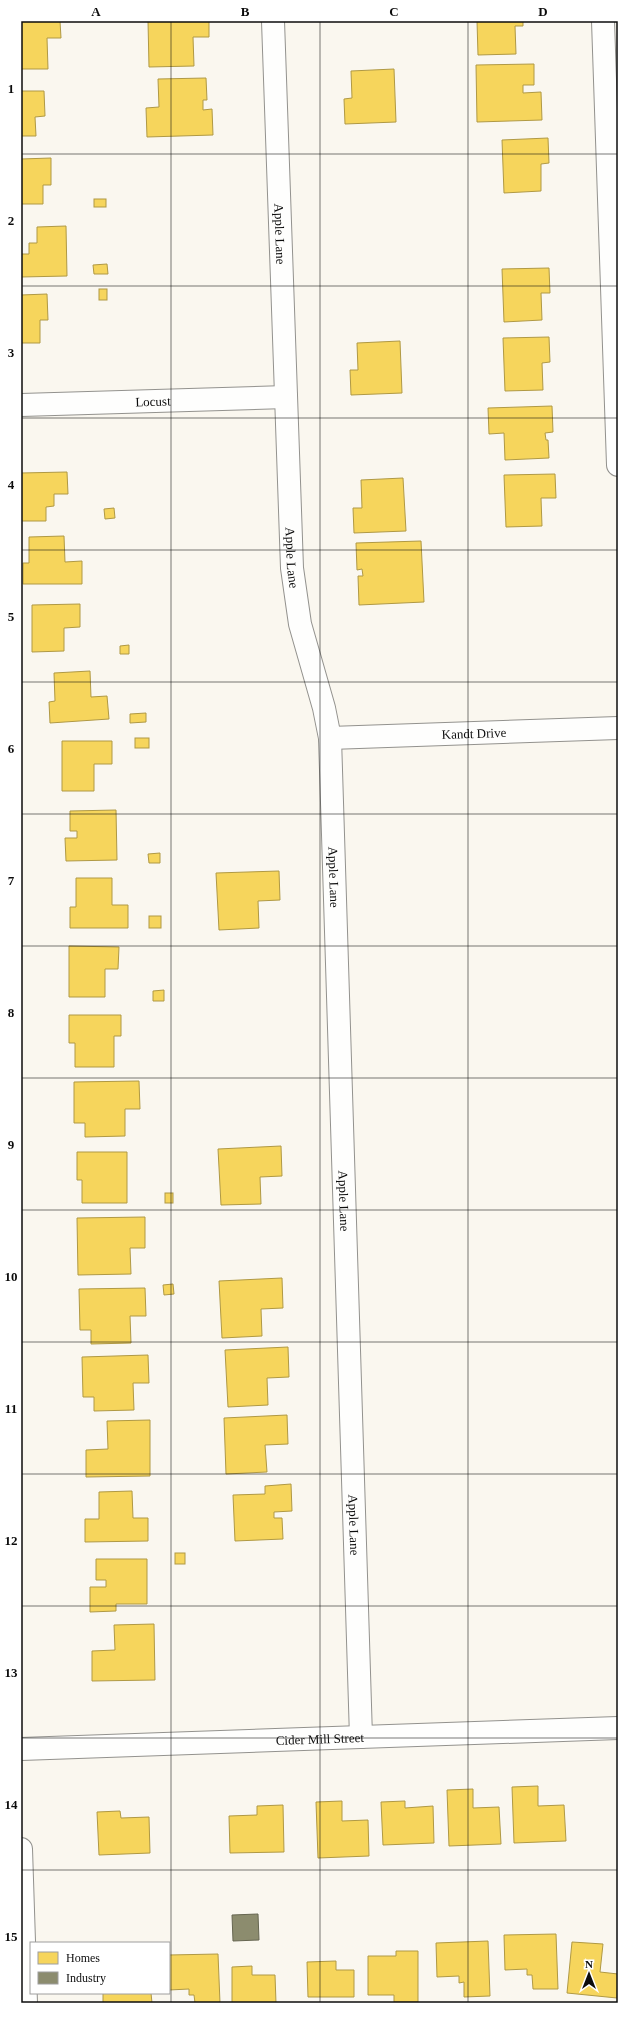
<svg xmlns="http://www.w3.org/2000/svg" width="639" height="2024" font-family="Georgia,serif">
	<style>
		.homes { fill: #f6d55c; stroke: #b09944 }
		.industry { fill: #8c8c6e; stroke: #666651 }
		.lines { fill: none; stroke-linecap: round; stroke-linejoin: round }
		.minor-casing { stroke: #93928e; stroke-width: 24 }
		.minor { stroke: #fefefd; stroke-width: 22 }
		.grid { fill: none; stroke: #0c0c0c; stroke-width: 1; stroke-opacity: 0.55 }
		.labels { text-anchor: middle; stroke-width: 4; stroke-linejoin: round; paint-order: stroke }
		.street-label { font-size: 13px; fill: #0c0c0c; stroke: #fff }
		.neatline { fill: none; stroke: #0c0c0c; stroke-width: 1.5 }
		.grid-label { font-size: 13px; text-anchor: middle; font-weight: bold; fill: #0c0c0c }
	</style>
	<rect width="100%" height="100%" fill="#faf7ef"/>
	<g class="homes">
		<polygon points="21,21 60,21 61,38 47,38 48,69 21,69"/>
		<polygon points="148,21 209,21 209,37 193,37 194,66 149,67"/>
		<polygon points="477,21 523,21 523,26 515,26 516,54 478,55"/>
		<polygon points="534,64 534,85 523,85 523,93 541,92 542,120 477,122 476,65"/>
		<polygon points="394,69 396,122 345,124 344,99 352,98 351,71"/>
		<polygon points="206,78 207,100 203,100 203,110 212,109 213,135 147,137 146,108 159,107 158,79"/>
		<polygon points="21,91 44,91 45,116 35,117 36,136 21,136"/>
		<polygon points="548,138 549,163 541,164 541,191 504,193 502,140"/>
		<polygon points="51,158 51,185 43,185 43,204 21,204 21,159"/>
		<rect x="94" y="199" width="12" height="8"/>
		<polygon points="66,226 67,276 21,277 21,254 29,254 29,243 37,243 37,227"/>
		<polygon points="107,264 108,274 94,274 93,265"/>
		<polygon points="549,268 550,293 541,293 542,320 504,322 502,269"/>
		<rect x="99" y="289" width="8" height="11"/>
		<polygon points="47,294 48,320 40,320 40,343 21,343 21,295"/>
		<polygon points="549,337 550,362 542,363 543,390 505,391 503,338"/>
		<polygon points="400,341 402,393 351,395 350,370 358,370 357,343"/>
		<polygon points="552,406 553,432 545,433 546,440 548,440 549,458 505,460 504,433 489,434 488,408"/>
		<polygon points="67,472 68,494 54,494 54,506 46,507 46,521 21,521 21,473"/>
		<polygon points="555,474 556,498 541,498 542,526 506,527 504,475"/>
		<polygon points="403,478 406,531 354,533 353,508 362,508 361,480"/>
		<polygon points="114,508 115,518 105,519 104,509"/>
		<polygon points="64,536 65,562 82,561 82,584 23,584 23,563 29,563 29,537"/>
		<polygon points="421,541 424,602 359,605 358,576 363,576 362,569 357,570 356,543"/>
		<polygon points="80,604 80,627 64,628 64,651 32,652 32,605"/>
		<polygon points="129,645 129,654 120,654 120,646"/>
		<polygon points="90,671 91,697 107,696 109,719 50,723 49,702 55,701 54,673"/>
		<polygon points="146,713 146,722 130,723 130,714"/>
		<rect x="135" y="738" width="14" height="10"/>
		<polygon points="62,741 112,741 112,764 94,764 94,791 62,791"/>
		<polygon points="116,810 117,860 66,861 65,838 77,838 77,831 70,831 70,811"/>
		<polygon points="160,853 160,863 149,863 148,854"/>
		<polygon points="279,871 280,900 258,901 259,928 219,930 216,873"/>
		<polygon points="76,878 112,878 112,905 128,905 128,928 70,928 70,907 76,907"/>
		<rect x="149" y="916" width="12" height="12"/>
		<polygon points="69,946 119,947 118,969 105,969 105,997 69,997"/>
		<polygon points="164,990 164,1001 153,1001 153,991"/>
		<polygon points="69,1015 121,1015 121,1036 114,1036 114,1067 75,1067 75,1043 69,1043"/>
		<polygon points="139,1081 140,1109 125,1109 125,1136 85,1137 85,1123 74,1123 74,1082"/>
		<polygon points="281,1146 282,1176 260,1177 261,1204 221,1205 218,1149"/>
		<polygon points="77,1152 127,1152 127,1203 82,1203 82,1180 77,1180"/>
		<rect x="165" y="1193" width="8" height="10"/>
		<polygon points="145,1217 145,1248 130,1248 131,1274 78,1275 77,1218"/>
		<polygon points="282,1278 283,1308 261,1309 262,1336 222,1338 219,1281"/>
		<polygon points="173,1284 174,1294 164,1295 163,1285"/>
		<polygon points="145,1288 146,1316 130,1316 131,1343 91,1344 91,1330 80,1330 79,1289"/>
		<polygon points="288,1347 289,1377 267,1378 268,1405 228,1407 225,1350"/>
		<polygon points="148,1355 149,1383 133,1383 134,1410 94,1411 94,1397 83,1397 82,1357"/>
		<polygon points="287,1415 288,1444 265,1445 267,1472 226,1474 224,1418"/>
		<polygon points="150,1420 150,1476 86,1477 86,1450 108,1449 107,1421"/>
		<polygon points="291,1484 292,1511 274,1512 274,1518 282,1518 283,1539 235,1541 233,1495 265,1494 265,1486"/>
		<polygon points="132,1491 133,1518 148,1518 148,1541 85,1542 85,1519 99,1519 99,1492"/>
		<rect x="175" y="1553" width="10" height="11"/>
		<polygon points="96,1559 147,1559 147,1604 116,1604 116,1611 90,1612 90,1587 106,1587 106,1580 96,1580"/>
		<polygon points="154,1624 155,1680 92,1681 92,1651 115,1650 114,1625"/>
		<polygon points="538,1786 538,1806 564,1805 566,1841 514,1843 512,1787"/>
		<polygon points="473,1789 473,1808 499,1807 501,1844 449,1846 447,1790"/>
		<polygon points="342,1801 342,1821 368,1820 369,1856 318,1858 316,1802"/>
		<polygon points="405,1801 405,1808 433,1806 434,1843 383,1845 381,1802"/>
		<polygon points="283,1805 284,1852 230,1853 229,1816 257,1815 257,1806"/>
		<polygon points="120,1811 121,1818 149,1817 150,1853 99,1855 97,1812"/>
		<polygon points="556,1934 558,1989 533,1989 532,1975 527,1975 527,1969 505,1970 504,1935"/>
		<polygon points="488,1941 490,1996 464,1997 464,1982 459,1983 459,1976 437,1977 436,1943"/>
		<polygon points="572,1942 603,1944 600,1972 618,1974 617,1998 567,1993"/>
		<polygon points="396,1951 418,1951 418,2002 394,2002 394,1995 368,1995 368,1956 396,1956"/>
		<polygon points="218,1954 220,2003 195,2003 194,1995 189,1995 189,1989 169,1990 169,1955"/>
		<polygon points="336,1961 336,1970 354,1970 354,1997 308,1997 307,1962"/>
		<polygon points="252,1966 252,1975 275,1975 276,2003 232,2003 232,1967"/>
		<polygon points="103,1993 151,1993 152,2003 103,2003"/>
	</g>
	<polygon class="industry" points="258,1914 259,1940 233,1941 232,1915"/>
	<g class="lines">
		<g class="minor-casing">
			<g id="minor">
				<path id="s1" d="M273,21L292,568L300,624L324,708L330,738L361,1737"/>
				<polyline points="603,21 618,465"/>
				<path id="s2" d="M21,405L286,397"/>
				<path id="s3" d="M330,738L618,728"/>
				<path id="s4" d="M21,1749L618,1728"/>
				<polyline points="21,1849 26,2003"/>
			</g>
		</g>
		<use href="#minor" class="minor"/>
	</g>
	<path class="grid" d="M171,21V2003M320,21V2003M468,21V2003M21,154H618M21,286H618M21,418H618M21,550H618M21,682H618M21,814H618M21,946H618M21,1078H618M21,1210H618M21,1342H618M21,1474H618M21,1606H618M21,1738H618M21,1870H618"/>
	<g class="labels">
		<g class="street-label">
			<text dy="5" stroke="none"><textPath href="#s1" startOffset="213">Apple Lane</textPath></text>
			<text dy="5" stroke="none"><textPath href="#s2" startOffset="132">Locust</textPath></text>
			<text dy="5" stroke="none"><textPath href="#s1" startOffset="537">Apple Lane</textPath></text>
			<text dy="5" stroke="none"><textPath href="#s3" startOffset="144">Kandt Drive</textPath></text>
			<text dy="5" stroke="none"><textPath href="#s1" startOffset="861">Apple Lane</textPath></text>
			<text dy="5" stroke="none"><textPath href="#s1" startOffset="1185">Apple Lane</textPath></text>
			<text dy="5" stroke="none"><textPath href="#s1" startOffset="1509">Apple Lane</textPath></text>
			<text dy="5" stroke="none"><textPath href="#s4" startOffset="299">Cider Mill Street</textPath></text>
		</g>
	</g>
	<rect width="639" height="2024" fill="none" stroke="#ffffff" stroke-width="44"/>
	<rect x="30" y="1942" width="140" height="52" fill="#ffffff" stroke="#9e9e9e"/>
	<rect x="38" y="1952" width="20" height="12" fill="#f6d55c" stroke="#9e9e9e"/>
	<text x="66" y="1962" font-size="12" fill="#0c0c0c">Homes</text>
	<rect x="38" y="1972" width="20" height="12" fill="#8c8c6e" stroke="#9e9e9e"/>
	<text x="66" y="1982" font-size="12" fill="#0c0c0c">Industry</text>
	<g transform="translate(589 1974)" stroke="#ffffff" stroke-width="3" paint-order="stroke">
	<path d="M0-3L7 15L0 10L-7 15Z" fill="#0c0c0c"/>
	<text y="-6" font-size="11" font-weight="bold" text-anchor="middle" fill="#0c0c0c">N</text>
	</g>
	<rect x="22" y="22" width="595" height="1980" class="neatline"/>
	<g class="grid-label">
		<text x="96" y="16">A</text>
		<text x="245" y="16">B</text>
		<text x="394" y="16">C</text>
		<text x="543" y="16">D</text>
		<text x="11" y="93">1</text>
		<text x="11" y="225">2</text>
		<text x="11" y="357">3</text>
		<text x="11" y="489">4</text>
		<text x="11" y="621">5</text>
		<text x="11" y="753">6</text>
		<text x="11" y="885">7</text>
		<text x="11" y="1017">8</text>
		<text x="11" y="1149">9</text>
		<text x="11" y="1281">10</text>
		<text x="11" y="1413">11</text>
		<text x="11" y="1545">12</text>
		<text x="11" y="1677">13</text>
		<text x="11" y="1809">14</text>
		<text x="11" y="1941">15</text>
	</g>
</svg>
